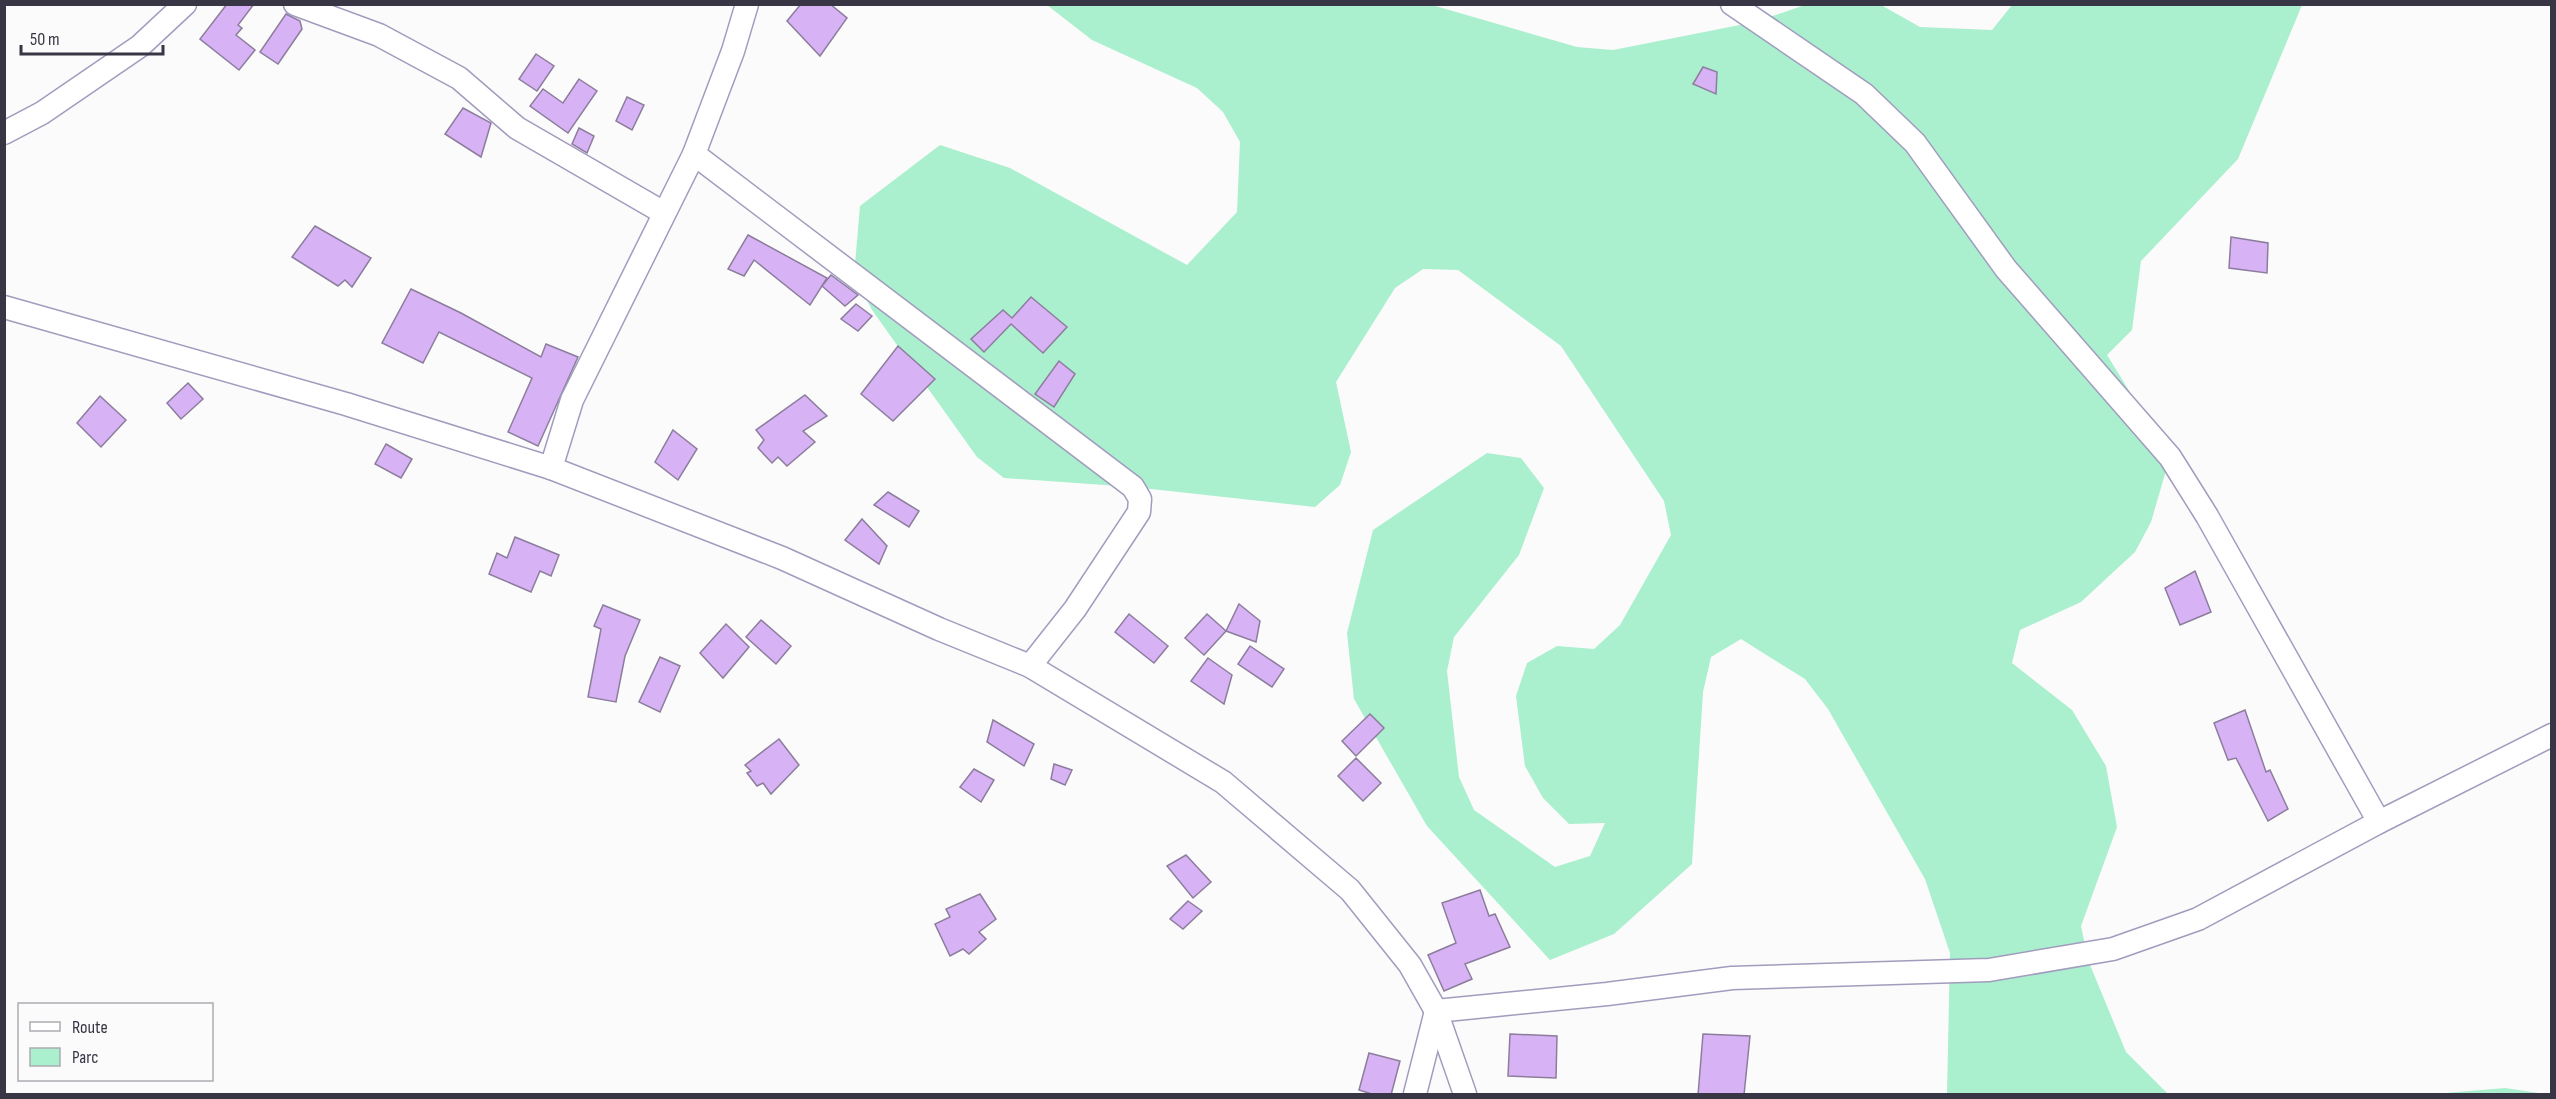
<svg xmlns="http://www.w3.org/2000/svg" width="2556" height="1099" font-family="'Sofia Sans Condensed',sans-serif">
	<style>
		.green { fill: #aaefce }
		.building { fill: #d7b3f6; stroke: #8d7d9c; stroke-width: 1.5 }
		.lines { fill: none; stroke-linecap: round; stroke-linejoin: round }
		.street-casing { stroke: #a19cbe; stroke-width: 25 }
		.street { stroke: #fff; stroke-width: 22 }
	</style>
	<rect width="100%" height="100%" fill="#fbfbfb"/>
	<g class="green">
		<polygon points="1047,5 1432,5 1577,47 1613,50 1755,22 1805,5 1881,5 1920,27 1992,30 2012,5 2302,5 2238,159 2141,261 2132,330 2107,355 2170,457 2151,522 2135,552 2081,602 2020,630 2012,663 2072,710 2106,766 2117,827 2081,926 2088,960 2126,1052 2168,1094 1947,1094 1950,953 1925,879 1828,709 1805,679 1741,639 1711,657 1703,692 1692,864 1614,934 1550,960 1427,826 1354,699 1347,633 1373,530 1487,453 1521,458 1544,488 1519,555 1454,637 1447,671 1459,777 1474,810 1555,867 1590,856 1605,823 1569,824 1543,798 1525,766 1516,696 1527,663 1557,646 1594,649 1620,625 1671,535 1664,501 1561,346 1458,270 1423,269 1395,288 1336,382 1351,452 1340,485 1315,507 1133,487 1004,478 977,457 872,310 854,276 860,206 940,145 1010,168 1187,265 1237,212 1240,142 1223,112 1197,88 1092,40"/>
		<polygon points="2505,1088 2546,1094 2432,1094 2434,1094"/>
	</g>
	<g class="building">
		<polygon points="227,4 254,4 238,25 242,28 236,35 255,50 239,70 200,39"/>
		<polygon points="801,4 830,4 847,18 820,56 787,21"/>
		<polygon points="286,14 300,21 302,29 278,64 260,52"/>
		<polygon points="536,54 554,66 537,91 519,79"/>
		<polygon points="1703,67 1717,72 1716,94 1693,84"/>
		<polygon points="579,79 597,91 568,133 530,106 543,89 563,103"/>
		<polygon points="627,97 644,105 632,130 616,121"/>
		<polygon points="463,108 491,123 481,157 445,134"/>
		<polygon points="579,128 594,136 587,153 572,144"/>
		<polygon points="315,226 371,258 352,287 345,280 338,286 292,257"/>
		<polygon points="748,235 827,278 810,305 754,260 744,276 728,269"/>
		<polygon points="2231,237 2268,243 2267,273 2229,268"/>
		<polygon points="831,275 858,295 845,306 822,286"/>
		<polygon points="411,289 461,313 541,357 546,344 578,357 538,446 508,432 532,378 439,332 423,363 382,343"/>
		<polygon points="1031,297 1067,327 1043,353 1011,324 984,352 971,339 1003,310 1012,318"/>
		<polygon points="856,304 872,316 858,331 841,319"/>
		<polygon points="898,346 935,379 893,421 861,394"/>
		<polygon points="1059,361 1075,374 1054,407 1035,394"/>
		<polygon points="188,383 203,399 181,419 167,403"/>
		<polygon points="805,395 827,416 803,431 815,442 787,466 778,457 772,463 758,448 764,440 756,430"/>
		<polygon points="100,396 126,420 101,447 77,423"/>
		<polygon points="673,430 697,449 678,480 655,462"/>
		<polygon points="386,444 412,459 401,478 375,464"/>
		<polygon points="888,492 919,511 909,527 874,505"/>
		<polygon points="862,519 887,546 879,564 845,540"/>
		<polygon points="515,537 559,555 551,576 540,571 531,592 489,574 497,553 507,558"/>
		<polygon points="2195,571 2211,612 2180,625 2165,588"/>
		<polygon points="1239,604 1260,621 1256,642 1226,631"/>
		<polygon points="603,605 640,620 625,656 616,702 588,697 601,629 594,626"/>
		<polygon points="1129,614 1168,646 1154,663 1115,632"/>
		<polygon points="1207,614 1226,631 1204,655 1185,638"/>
		<polygon points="761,620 791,646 776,664 746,637"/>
		<polygon points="726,624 749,647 723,678 700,653"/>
		<polygon points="1250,646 1284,669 1272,687 1238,664"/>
		<polygon points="660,657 680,666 660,712 639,702"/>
		<polygon points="1208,658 1232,675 1224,704 1191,681"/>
		<polygon points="2245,710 2266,772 2270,770 2288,809 2268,821 2236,758 2228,760 2214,723"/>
		<polygon points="1370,714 1384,728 1356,756 1342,741"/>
		<polygon points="993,720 1034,744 1024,766 987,742"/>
		<polygon points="779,739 799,765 771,794 763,783 757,786 747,773 751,771 745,765"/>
		<polygon points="1356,758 1381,783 1363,801 1338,776"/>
		<polygon points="1054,764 1072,770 1065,785 1051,779"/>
		<polygon points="974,769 994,780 981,802 960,787"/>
		<polygon points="1186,855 1211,882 1193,898 1167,866"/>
		<polygon points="1480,890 1489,916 1495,914 1510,947 1465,964 1472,979 1444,991 1428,955 1456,943 1442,903"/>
		<polygon points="980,894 996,919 979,932 986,939 969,954 963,949 950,956 935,924 950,917 946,909"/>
		<polygon points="1188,901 1202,911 1183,929 1170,919"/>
		<polygon points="1510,1034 1557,1036 1556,1078 1508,1076"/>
		<polygon points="1703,1034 1750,1036 1744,1095 1698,1095"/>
		<polygon points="1369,1053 1400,1061 1391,1095 1375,1095 1359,1090"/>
	</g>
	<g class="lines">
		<g class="street-casing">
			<g id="street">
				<polyline points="295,4 379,35 459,78 517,128 664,213"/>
				<polyline points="1732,4 1864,94 1915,143 2006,269 2170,457 2207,516 2379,822"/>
				<polyline points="4,133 42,113 140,46 185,4"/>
				<polyline points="694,154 1133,487 1140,499 1139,512 1075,609 1030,666"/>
				<polyline points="4,307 346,404 551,468 782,558 939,629 1030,666 1223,782 1350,890 1410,965 1436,1011 1465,1094"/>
				<polyline points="551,468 572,400 694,154 733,51 747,4"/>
				<polyline points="1415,1094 1436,1011 1607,994 1732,978 1989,970 2113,949 2198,919 2379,822 2552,735"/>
			</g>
		</g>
		<use href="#street" class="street"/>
	</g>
	<rect width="2556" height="1099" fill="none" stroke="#383644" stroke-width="12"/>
	<rect x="18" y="1003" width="195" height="78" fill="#fbfbfb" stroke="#adacb2" stroke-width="1.5"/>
	<rect x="30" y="1022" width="30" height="9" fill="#ffffff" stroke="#adacb2" stroke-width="1.5"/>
	<text x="72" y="1033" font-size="18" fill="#383644">Route</text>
	<rect x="30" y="1048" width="30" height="18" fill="#aaefce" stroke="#adacb2" stroke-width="1.5"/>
	<text x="72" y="1063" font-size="18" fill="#383644">Parc</text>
	<path d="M21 45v9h142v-9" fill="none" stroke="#383644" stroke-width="3"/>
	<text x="30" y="45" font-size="18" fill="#383644" stroke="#fbfbfb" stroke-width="4.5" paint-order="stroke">50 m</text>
</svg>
